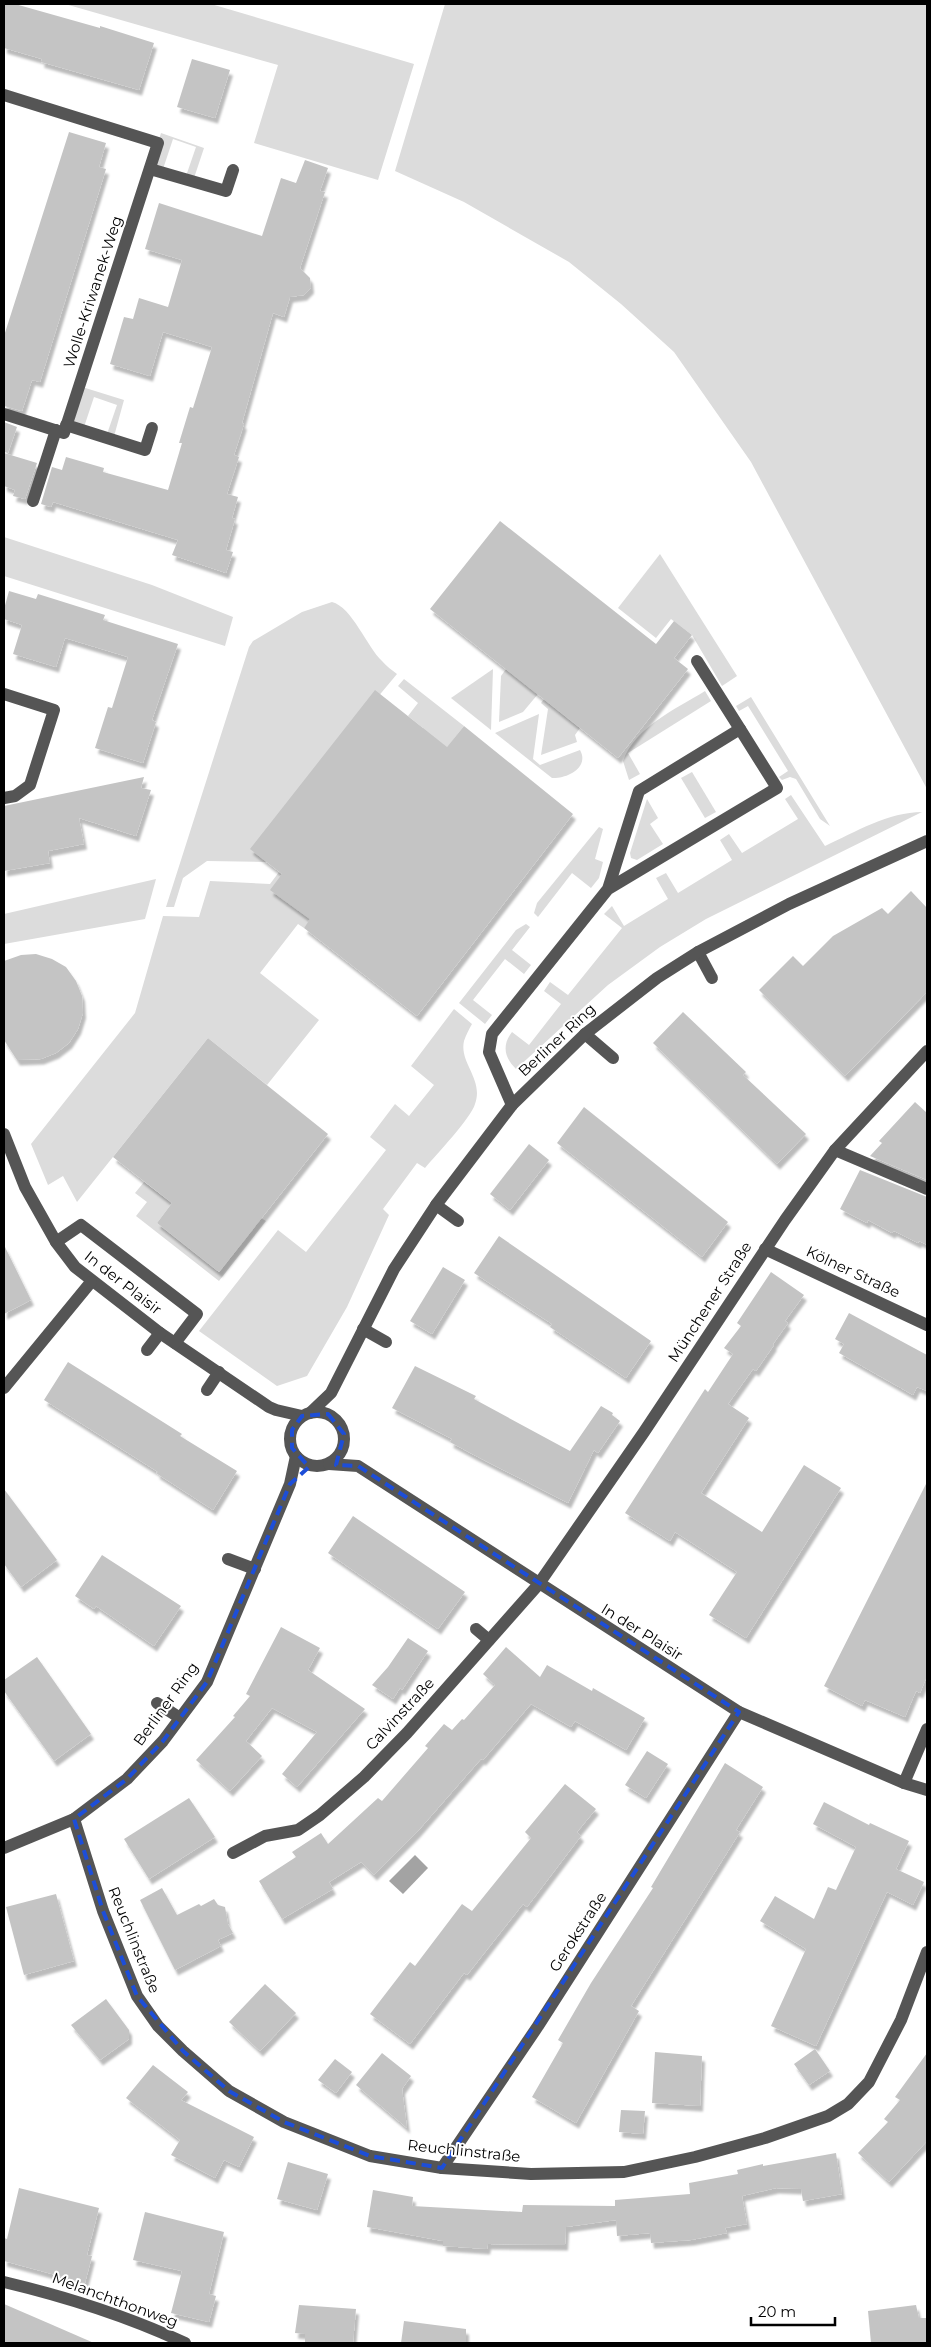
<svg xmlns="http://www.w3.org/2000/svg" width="931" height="2347" font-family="Montserrat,sans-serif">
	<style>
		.green { fill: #dcdcdc }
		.water { fill: #a3a3a3 }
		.building { fill: #c4c4c4; filter: url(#shadow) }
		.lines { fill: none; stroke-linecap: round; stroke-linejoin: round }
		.minor { stroke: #555; stroke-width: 12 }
		.marked { fill: none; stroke: #1d4ed8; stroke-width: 4; stroke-dasharray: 10 6; stroke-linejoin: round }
		.labels { text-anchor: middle; stroke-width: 4; stroke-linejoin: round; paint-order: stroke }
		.street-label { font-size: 15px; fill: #000; stroke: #fff }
	</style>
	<defs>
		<filter id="shadow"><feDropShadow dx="3" dy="5.5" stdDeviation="1" flood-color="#0004"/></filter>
	</defs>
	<rect width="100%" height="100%" fill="#fff"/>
	<g class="green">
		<polygon points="65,4 211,4 414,64 378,180 254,143 278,65"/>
		<polygon points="445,4 927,4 927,789 751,462 674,352 621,304 569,262 464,202 395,171"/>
		<polygon points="161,133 204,148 193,181 185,179 196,147 173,139 162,172 150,169"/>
		<polygon points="79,386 124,400 113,440 106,437 117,405 94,397 83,430 66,425"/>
		<polygon points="4,537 152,585 233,617 225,646 4,576"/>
		<polygon points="660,554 737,676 722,686 692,635 671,619 656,638 618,608"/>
		<path d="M332,602C352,607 367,647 382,661C386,666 392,670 397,674L251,849L267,862L207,861L183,878L174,907H166L249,647L253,641L302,612Z"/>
		<polygon points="493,669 491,730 451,698"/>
		<polygon points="506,669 538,694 523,712 499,722 501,676"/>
		<polygon points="404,679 464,726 304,928 298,924 260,973 319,1020 267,1085 208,1038 77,1202 63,1176 48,1185 31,1144 135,1013 163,916 199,917 210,881 270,884 279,872 298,887 423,728 408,716 418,703 398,686"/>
		<path d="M705,691L711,701L628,753L640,774L629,780L623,761C635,727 676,709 705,691Z"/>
		<polygon points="751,697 830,826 820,819 796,779 790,777 782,780 779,777 788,771 748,706 739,711 736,706"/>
		<polygon points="544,699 580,728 575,735 577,742 541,755 548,709 541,703"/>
		<path d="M539,714L533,759L540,765L580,750C590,768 566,779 552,778L495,733Z"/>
		<polygon points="692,772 716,812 705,818 681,778"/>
		<path d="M791,795L825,846C855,832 889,812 922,812L706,919L660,947L608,985L516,1069C504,1057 502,1045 512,1032L529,1045L561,1004L544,991L550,982L568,995L622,928L604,914L612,906L624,926L668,899L656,878L666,873L678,893L732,860L720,840L729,834L742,853L798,819L785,799Z"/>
		<polygon points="647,799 658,818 650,824 663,844 637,860 631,858 630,853"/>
		<polygon points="599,827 603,829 595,859 603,862 599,878 591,888 572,873 538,917 534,913 537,903"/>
		<polygon points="156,879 145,919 4,944 4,914"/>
		<polygon points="526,924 530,927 512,950 531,965 524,974 505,959 473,1000 492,1015 485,1024 459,1003 516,930"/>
		<path d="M454,1009L472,1024C469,1029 466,1035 464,1041C459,1063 484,1079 475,1104C471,1118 436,1155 425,1168L417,1163L383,1209L389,1215L347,1307L307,1376L277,1386L199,1331L278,1230L306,1252L386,1150L370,1137L395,1104L409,1116L434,1085L411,1066Z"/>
		<polygon points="144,1182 172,1203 157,1223 219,1272 261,1218 266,1221 219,1281 136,1216 147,1202 135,1193"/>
	</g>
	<polygon class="water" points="415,1855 428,1868 403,1894 389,1881"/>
	<g class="building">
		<polygon points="4,4 15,4 100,28 100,26 154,43 139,90 41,62 42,59 4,48"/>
		<polygon points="192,59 230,70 215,118 177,107"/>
		<polygon points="69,132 106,143 99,167 106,169 40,382 32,380 22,411 4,406 4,336"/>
		<polygon points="305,160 328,168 320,191 325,192 300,268 310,278 311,288 304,295 290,297 284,317 273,313 242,423 244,424 234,455 239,457 227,494 238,497 232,518 235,519 226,550 233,552 226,573 172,555 178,540 53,502 51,507 41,504 52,467 62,470 66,457 104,468 103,472 168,490 182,443 179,443 190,407 193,408 212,347 163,332 150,376 110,364 124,317 133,319 139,298 168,307 182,260 145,249 159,203 262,236 281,178 296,183"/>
		<polygon points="4,422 17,427 8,453 4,452"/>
		<polygon points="4,453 37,463 25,499 13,496 15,490 4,486"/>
		<polygon points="500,521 656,644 674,621 692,635 674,658 688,669 618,758 430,609"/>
		<polygon points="9,591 36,599 38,594 105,615 103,620 178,644 152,720 156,722 143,763 95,748 108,707 112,708 128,657 65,638 56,667 13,654 22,625 4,619 4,609"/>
		<polygon points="375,690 447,747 464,726 573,814 417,1016 304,928 310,919 270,890 282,874 250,849"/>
		<polygon points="144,777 141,788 151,790 136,836 79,818 84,844 48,851 50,863 4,871 4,806"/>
		<polygon points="911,891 927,908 927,992 845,1076 759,990 793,956 803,966 833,936 882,908 888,914"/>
		<polygon points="36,954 52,959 66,967 76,981 82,996 83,1013 78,1029 69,1043 56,1053 41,1059 17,1060 4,1040 4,961 21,955"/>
		<polygon points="683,1012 746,1072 743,1075 806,1134 777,1164 653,1043"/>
		<polygon points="208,1038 328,1134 219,1272 157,1223 172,1203 113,1157"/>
		<polygon points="915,1102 927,1113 927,1180 870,1156 882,1143 879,1141"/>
		<polygon points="584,1107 728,1222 702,1257 557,1143"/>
		<polygon points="529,1144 549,1160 510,1210 490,1194"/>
		<polygon points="860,1170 927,1197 927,1245 919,1241 918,1243 894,1231 892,1233 868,1220 867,1223 840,1209"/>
		<polygon points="499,1236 651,1341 626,1378 550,1327 552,1324 474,1273"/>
		<polygon points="4,1245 31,1300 4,1314"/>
		<polygon points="443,1267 465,1280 432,1334 410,1321"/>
		<polygon points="771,1272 804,1295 785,1321 788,1323 773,1344 774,1345 756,1371 753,1369 728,1404 749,1418 701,1493 762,1532 804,1465 841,1488 746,1638 709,1615 737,1572 675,1532 670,1541 625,1513 705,1389 708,1392 733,1354 724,1348 741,1326 737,1323"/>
		<polygon points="849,1313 927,1355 927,1391 917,1387 913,1395 839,1353 844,1344 835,1339"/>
		<polygon points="68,1362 182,1434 180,1436 237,1471 213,1510 156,1473 158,1472 44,1400"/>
		<polygon points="415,1366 476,1396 474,1399 570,1451 601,1406 613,1413 612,1415 620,1421 598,1453 594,1450 568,1503 474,1455 450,1442 452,1439 392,1408"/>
		<polygon points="927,1482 927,1676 920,1693 916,1691 905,1717 865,1700 862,1706 824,1686"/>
		<polygon points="4,1489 57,1560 21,1587 4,1564"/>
		<polygon points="353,1516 465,1592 438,1629 328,1553"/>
		<polygon points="102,1555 181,1606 154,1646 96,1606 94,1609 75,1596"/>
		<polygon points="281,1627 320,1648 308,1670 365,1709 297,1787 282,1774 317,1732 272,1708 246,1741 262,1756 230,1791 196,1760 235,1717 233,1716 250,1696 246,1694"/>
		<polygon points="408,1638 428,1651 402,1690 400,1688 393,1699 372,1685 388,1667"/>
		<polygon points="506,1647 540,1677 547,1665 592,1691 593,1688 645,1718 626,1750 575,1721 571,1727 531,1704 483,1760 481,1759 417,1832 374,1875 361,1862 329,1882 333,1889 282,1919 259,1881 296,1857 292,1852 321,1833 328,1844 378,1798 382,1801 428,1748 425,1746 444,1724 452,1730 462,1719 464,1720 495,1685 483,1674"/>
		<polygon points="37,1657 91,1734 54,1761 4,1691 4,1680"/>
		<polygon points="647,1751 668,1764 646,1798 625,1785"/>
		<polygon points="725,1763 763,1787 736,1830 740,1832 631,2006 639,2011 576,2123 532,2097 563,2043 558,2040 591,1983 653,1888 651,1887"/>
		<polygon points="565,1784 596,1809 577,1832 581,1836 527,1907 523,1904 467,1975 464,1973 410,2044 370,2014 410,1962 415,1966 462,1904 472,1911 531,1838 525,1832"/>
		<polygon points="189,1798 215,1837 149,1879 124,1839"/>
		<polygon points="824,1802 869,1825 870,1823 909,1841 896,1869 924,1882 913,1905 887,1892 816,2046 771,2026 806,1949 760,1921 775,1896 814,1919 828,1887 836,1890 856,1847 813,1824"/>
		<polygon points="162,1888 177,1915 199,1904 201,1906 214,1899 218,1905 225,1907 228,1924 233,1933 218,1940 221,1946 175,1970 140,1900"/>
		<polygon points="56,1894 74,1961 24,1975 6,1907"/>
		<polygon points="265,1984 296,2013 260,2051 229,2022"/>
		<polygon points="106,1999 129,2030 129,2039 100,2060 71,2025"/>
		<polygon points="815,2049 830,2071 809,2085 794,2064"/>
		<polygon points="655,2052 702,2056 700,2106 652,2103"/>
		<polygon points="382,2053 411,2076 402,2089 407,2128 356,2085"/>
		<polygon points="927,2053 927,2141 889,2182 858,2153 888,2122 884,2119 900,2100 895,2097"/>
		<polygon points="335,2059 352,2072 336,2093 318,2080"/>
		<polygon points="153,2065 188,2092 181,2100 254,2137 239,2167 224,2160 215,2178 171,2155 180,2140 126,2098"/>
		<polygon points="621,2110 645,2111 643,2134 619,2132"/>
		<polygon points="836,2153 842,2194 803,2201 801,2189 776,2188 742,2196 747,2224 725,2228 727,2233 691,2240 651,2243 650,2233 617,2236 616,2220 566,2227 565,2245 488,2244 487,2249 443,2246 443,2241 367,2227 373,2190 413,2197 412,2206 522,2212 523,2205 615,2206 615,2200 690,2194 689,2183 738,2174 737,2170 763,2164 763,2166"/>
		<polygon points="288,2162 328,2174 317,2210 277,2199"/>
		<polygon points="19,2188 99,2208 87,2255 92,2256 85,2283 4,2261 4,2238 7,2239"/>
		<polygon points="145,2212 224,2232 209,2294 216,2296 209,2322 171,2313 182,2271 133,2260"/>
		<polygon points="4,2304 48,2323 94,2343 4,2343"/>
		<polygon points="299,2305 356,2309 353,2343 305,2343 305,2334 295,2333"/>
		<polygon points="916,2305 919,2318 927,2318 927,2343 871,2343 868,2311"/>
		<polygon points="404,2321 466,2329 466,2343 401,2343"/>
	</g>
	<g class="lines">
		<g class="minor">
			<polyline points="4,95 158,143 64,433 4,414"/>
			<polyline points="150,169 226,191 233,170"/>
			<polyline points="66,425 145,450 152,428"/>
			<polyline points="33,501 56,430"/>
			<polyline points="697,661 740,729"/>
			<polyline points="4,694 54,710 30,785 15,796 4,798"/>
			<polyline points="698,952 712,978"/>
			<polyline points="585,1034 613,1058"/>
			<polyline points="512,1105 489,1052 492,1034 608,889 777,788 740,729 639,791 608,889"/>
			<polyline points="4,1134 25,1187 56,1242 75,1267 160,1333 269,1407 276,1410 302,1416"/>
			<polyline points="835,1150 927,1189"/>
			<polyline points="436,1205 458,1221"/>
			<polyline points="56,1242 81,1225 197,1314 175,1343"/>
			<polyline points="765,1249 927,1325"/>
			<polyline points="363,1329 386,1342"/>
			<polyline points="147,1350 160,1333"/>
			<polyline points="4,1388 91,1282"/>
			<polyline points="207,1390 219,1372"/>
			<circle cx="317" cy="1439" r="27"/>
			<polyline points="310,1413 331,1393 394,1269 436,1205 512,1105 585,1034 657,978 698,952 789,904 927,841"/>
			<polyline points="329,1464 358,1466 739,1712 904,1783 927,1790"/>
			<polyline points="228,1559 255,1569"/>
			<polyline points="476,1629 489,1640"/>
			<polyline points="157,1703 180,1718"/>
			<polyline points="904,1783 927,1729"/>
			<polyline points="74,1819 103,1911 137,1996 158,2026 183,2051 229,2091 284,2122 370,2156 442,2168 531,2174 624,2172 695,2157 765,2138 828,2116 848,2104 869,2082 901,2020 927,1952"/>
			<polyline points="4,1848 74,1819 127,1779 163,1741 207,1682 290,1484 296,1456"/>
			<polyline points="233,1853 265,1836 298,1830 320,1815 364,1777 407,1733 538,1585 644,1432 785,1220 835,1150 927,1051"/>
			<polyline points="442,2168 538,2026 739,1712"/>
			<path d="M4,2282C67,2297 127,2316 185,2343"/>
		</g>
	</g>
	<path class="marked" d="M328,1414L344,1434L336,1465L358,1466L739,1712L442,2168L370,2156L284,2122L229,2091L183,2051L137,1996L103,1911L74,1819L127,1779L163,1741L207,1682L290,1484L309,1467L292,1448V1430L302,1416Z"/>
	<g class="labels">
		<g class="street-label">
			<text transform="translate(93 292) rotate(-72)" y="5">Wolle-Kriwanek-Weg</text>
			<text transform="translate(557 1040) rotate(-43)" y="5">Berliner Ring</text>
			<text transform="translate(853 1272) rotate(25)" y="5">Kölner Straße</text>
			<text transform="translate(123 1283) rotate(38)" y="5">In der Plaisir</text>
			<text transform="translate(710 1302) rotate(-57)" y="5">Münchener Straße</text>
			<text transform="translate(642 1632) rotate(32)" y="5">In der Plaisir</text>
			<text transform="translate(166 1704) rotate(-54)" y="5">Berliner Ring</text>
			<text transform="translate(400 1714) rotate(-47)" y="5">Calvinstraße</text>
			<text transform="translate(578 1932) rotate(-57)" y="5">Gerokstraße</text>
			<text transform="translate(134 1940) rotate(68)" y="5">Reuchlinstraße</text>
			<text transform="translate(464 2151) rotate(6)" y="5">Reuchlinstraße</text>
			<text transform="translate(115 2300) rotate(20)" y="5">Melanchthonweg</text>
		</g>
	</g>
	<rect width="931" height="2347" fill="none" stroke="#000000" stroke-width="10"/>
	<path d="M751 2317v8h84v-8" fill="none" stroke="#000000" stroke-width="2.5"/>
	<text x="758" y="2317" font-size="15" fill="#000000" stroke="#ffffff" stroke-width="4" paint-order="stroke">20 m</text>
</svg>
